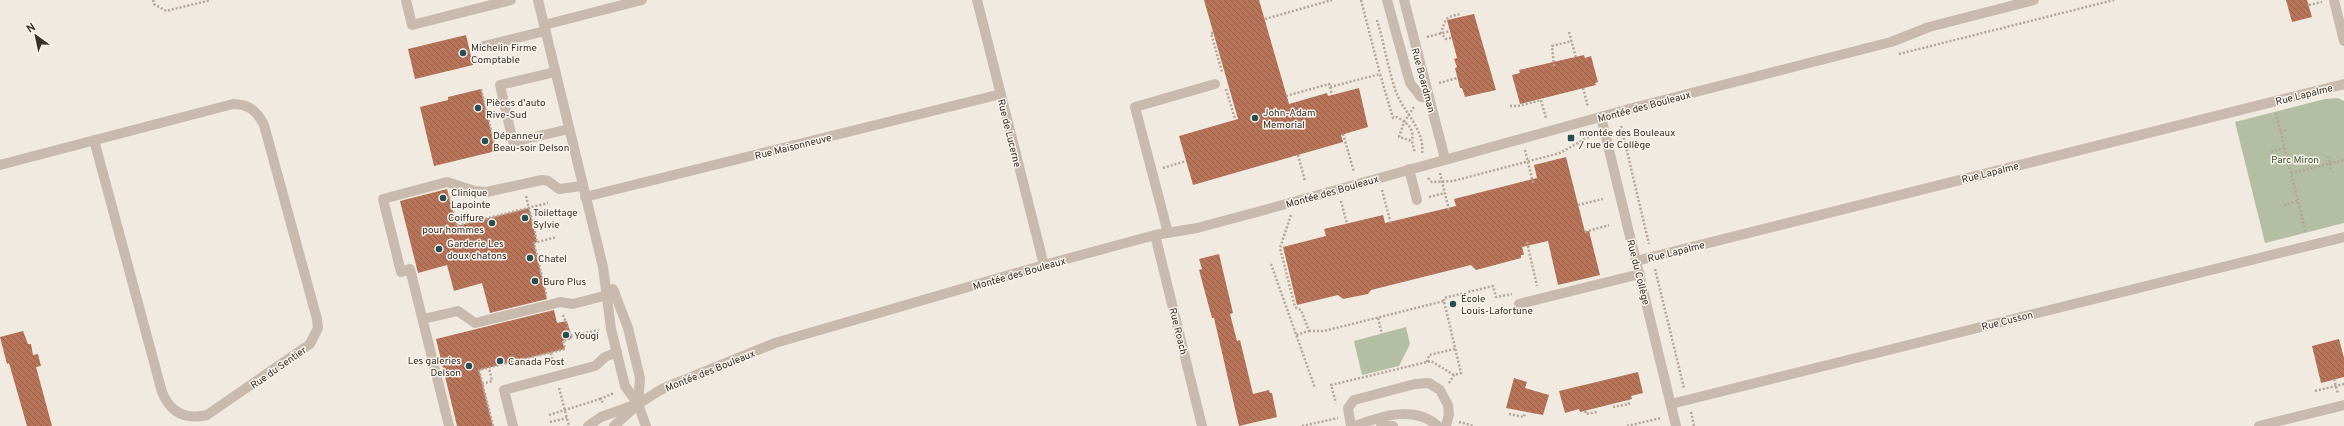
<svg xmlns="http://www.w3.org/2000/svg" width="2344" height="426" font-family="Overpass,sans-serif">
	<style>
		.green { fill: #b4bea2 }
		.building { fill: url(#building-back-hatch) }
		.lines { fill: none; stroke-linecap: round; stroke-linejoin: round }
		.path { stroke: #b3a598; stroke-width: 2.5; stroke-dasharray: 2 2; stroke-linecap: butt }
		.minor { stroke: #c8bbae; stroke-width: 10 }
		.poi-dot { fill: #254f54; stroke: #f9f4ed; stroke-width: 1.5 }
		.labels { text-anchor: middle; stroke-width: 3; stroke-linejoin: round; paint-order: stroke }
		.poi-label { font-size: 10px; fill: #37302b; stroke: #f9f4ed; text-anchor: start }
		.street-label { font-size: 10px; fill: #37302b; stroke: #f9f4ed }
		.park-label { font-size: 10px; fill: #455332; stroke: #f9f4ed }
	</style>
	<defs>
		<pattern id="building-back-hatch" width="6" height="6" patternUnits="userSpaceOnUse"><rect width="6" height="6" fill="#b87458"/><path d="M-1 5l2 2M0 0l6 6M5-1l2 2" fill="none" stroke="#966049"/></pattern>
	</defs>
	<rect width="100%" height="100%" fill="#f1eae1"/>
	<g class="green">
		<polygon points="2338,98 2344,101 2344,223 2265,243 2235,122 2325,99"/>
		<polygon points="1406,327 1410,344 1399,366 1362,375 1354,341"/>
	</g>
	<g class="building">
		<polygon points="1204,0 1259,0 1289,104 1327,93 1328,96 1359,88 1368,127 1341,135 1343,142 1193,185 1179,136 1238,119"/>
		<polygon points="2286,0 2307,0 2312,17 2292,22"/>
		<polygon points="1474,14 1496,90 1465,97 1462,88 1460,88 1455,68 1457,67 1454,59 1457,58 1447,20"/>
		<polygon points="466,35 473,65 415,79 408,49"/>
		<polygon points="1584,55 1585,58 1591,56 1598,82 1595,83 1596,85 1520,104 1512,75 1520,73 1519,70"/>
		<polygon points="481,89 496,151 434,166 420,107 448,100 448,97"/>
		<polygon points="1566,157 1585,232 1589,231 1600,275 1558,285 1548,241 1522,247 1524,255 1521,255 1521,258 1510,261 1476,270 1471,265 1371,290 1368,294 1343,299 1338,295 1297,305 1283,247 1326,236 1324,229 1383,215 1385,223 1456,206 1454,199 1537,178 1534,165"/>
		<polygon points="447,189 457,226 529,208 537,242 534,243 547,299 490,313 482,283 454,291 447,265 418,273 400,201"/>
		<polygon points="1219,254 1233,313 1230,314 1237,341 1240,340 1253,394 1269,390 1270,393 1272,393 1277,417 1239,426 1214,318 1212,318 1199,270 1202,269 1199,259"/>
		<polygon points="554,310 557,323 567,321 572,338 562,341 565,349 479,370 493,426 457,426 436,339"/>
		<polygon points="23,331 28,344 31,344 33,355 38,354 41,366 36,367 52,426 27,426 9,363 7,364 0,337"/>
		<polygon points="2339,339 2344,358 2344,377 2321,383 2312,346"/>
		<polygon points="1638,372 1643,393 1631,396 1632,399 1580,412 1579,409 1565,413 1559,391"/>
		<polygon points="1514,378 1527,382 1525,388 1549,395 1543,415 1506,408"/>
	</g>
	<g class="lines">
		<g class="path">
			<polyline points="153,0 154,4 166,11 211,0"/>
			<polyline points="1361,0 1380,74"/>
			<polyline points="2309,5 2322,2"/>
			<polyline points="1265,19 1332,0"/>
			<path d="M1377,20C1384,43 1388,69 1396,92C1404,113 1425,129 1422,154"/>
			<polyline points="1569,32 1576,58"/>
			<polyline points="1213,33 1211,33 1222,72"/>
			<polyline points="1427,37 1450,31"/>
			<path d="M1451,38L1446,39L1441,33C1446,18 1445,17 1461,14"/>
			<polyline points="1899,54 2114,0"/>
			<polyline points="1554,66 1552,46 1572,41"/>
			<polyline points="1439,83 1457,78"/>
			<polyline points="1330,87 1332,95"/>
			<polyline points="1583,88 1588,107"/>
			<polyline points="481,89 496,151"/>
			<polyline points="1226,89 1235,119"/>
			<path d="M1286,96L1329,84L1330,87L1380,74L1393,118L1397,117C1408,124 1414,127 1412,141"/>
			<polyline points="1510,106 1518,106 1541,100 1546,118"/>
			<polyline points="1414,107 1404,122 1399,137 1412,141 1415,153"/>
			<polyline points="2276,113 2306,233"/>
			<polyline points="1621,126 1649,244"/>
			<polyline points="2280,131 2287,130"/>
			<polyline points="1343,134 1354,172"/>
			<polyline points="1525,150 1533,183"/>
			<polyline points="2271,152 2285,148"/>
			<polyline points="1298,155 1305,181"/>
			<polyline points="2328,156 2331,169"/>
			<polyline points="1163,168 1186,161"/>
			<polyline points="1440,173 1449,210"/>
			<polyline points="2291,173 2344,160"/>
			<polyline points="1428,178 1432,182 1453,181 1560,153 1592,135"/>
			<polyline points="1382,190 1391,224"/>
			<polyline points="449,196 457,226 548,203"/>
			<polyline points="526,196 537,242"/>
			<polyline points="1429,197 1445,193"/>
			<polyline points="1341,201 1347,224"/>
			<polyline points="1578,205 1603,199"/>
			<polyline points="2284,205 2298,201"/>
			<polyline points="1291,215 1280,248 1295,307 1301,310 1309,331 1296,335"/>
			<polyline points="1585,232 1609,225"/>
			<polyline points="1527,242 1537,286"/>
			<polyline points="1271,264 1315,388"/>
			<polyline points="1655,269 1684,388"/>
			<polyline points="546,294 534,243 557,237"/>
			<polyline points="1444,301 1444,298 1493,286 1496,297 1512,294"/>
			<polyline points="563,315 571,336"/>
			<polyline points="1378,318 1382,334"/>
			<polyline points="1309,331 1324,331 1444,301 1461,373 1454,375 1431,361 1331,385 1336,403"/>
			<polyline points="551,353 553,363"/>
			<polyline points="1427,362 1429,355 1455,349"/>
			<polyline points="2334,379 2338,394"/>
			<polyline points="1449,383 1454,375"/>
			<polyline points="482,384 492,381 489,368"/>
			<polyline points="559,388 569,426"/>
			<polyline points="2315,391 2344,384"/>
			<polyline points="600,399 614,393"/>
			<polyline points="1613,407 1629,404 1628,400"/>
			<polyline points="1585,411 1586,414 1597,412"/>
			<polyline points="1691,412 1694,426"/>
			<polyline points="1509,414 1524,417 1525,413"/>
			<polyline points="549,415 600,399 604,404"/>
			<polyline points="550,422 567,418"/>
			<polyline points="1459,422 1474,426"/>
			<polyline points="493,426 479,370 565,349 563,341 569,339 571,336 599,330"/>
			<polyline points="1302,426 1338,418"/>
			<polyline points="1627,426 1661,418"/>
		</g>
		<g class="minor">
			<polyline points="406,0 412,25 511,0"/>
			<polyline points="538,0 603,267 611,329 625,386 638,404 646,426"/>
			<polyline points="977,0 1044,265"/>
			<polyline points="1387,0 1410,83 1421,97 1429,98"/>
			<polyline points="1404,0 1445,159"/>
			<polyline points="2334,0 2344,41"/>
			<polyline points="544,25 642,0"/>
			<polyline points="484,46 545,31"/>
			<polyline points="555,72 500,85 513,142 569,129"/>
			<polyline points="1601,117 1676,426"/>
			<path d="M0,165L233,104C249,104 257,111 264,125L317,319L318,328L310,344L207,415C185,420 170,412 162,392L94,140"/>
			<polyline points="1409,169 1417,200"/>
			<polyline points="585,197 1001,94"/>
			<polyline points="1168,233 1135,107 1215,84"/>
			<polyline points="1155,235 1202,426"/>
			<polyline points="1636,261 2344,84"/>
			<polyline points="613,289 628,328 640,378 638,404"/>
			<polyline points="1519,304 1640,274"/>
			<polyline points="423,319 458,311 475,323 549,305 560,302 573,304 615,293"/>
			<polyline points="1671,404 2344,237"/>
			<polyline points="449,426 410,269 401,272 383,199 447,182 475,191 486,192 542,180 548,181 559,189 582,186"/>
			<polyline points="513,426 504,390 595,366 605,357 617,352"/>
			<polyline points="588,426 601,417 634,405"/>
			<polyline points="614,426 638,404 662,389 775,343 1044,265 1155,235 1197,228 1257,212 1629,109 1891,42 1929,27 2034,0"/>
			<polyline points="1351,426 1348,408 1354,400 1415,384 1429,383 1440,390 1448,405 1449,414 1446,426"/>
			<path d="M1355,426C1381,416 1414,405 1438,426"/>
			<polyline points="1381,426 1393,426"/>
			<polyline points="2259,426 2344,405"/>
		</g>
	</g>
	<g class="poi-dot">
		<circle cx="463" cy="53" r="4"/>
		<circle cx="478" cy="108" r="4"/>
		<circle cx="1255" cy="118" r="4"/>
		<rect x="1567" y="134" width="8" height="8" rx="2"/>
		<circle cx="485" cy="141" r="4"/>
		<circle cx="443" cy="198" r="4"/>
		<circle cx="525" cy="218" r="4"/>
		<circle cx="492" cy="223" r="4"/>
		<circle cx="439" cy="249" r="4"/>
		<circle cx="530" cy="258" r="4"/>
		<circle cx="535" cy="281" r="4"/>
		<circle cx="1453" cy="304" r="4"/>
		<circle cx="566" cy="335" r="4"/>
		<circle cx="500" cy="361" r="4"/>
		<circle cx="469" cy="366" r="4"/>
	</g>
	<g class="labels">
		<g class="poi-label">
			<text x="471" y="51">Michelin Firme<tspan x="471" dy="12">Comptable</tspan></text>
			<text x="486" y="106">Pièces d'auto<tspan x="486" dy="12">Rive-Sud</tspan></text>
			<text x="1263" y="116">John-Adam<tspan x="1263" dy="12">Memorial</tspan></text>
			<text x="1579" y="136">montée des Bouleaux<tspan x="1579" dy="12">/ rue de Collège</tspan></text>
			<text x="493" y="139">Dépanneur<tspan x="493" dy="12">Beau-soir Delson</tspan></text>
			<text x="451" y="196">Clinique<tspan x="451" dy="12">Lapointe</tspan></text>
			<text x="533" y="216">Toilettage<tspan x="533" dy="12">Sylvie</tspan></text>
			<text x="484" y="221" text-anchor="end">Coiffure<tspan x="484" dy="12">pour hommes</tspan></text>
			<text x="447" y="247">Garderie Les<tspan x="447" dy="12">doux chatons</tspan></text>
			<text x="538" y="262">Chatel</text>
			<text x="543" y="285">Buro Plus</text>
			<text x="1461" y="302">École<tspan x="1461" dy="12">Louis-Lafortune</tspan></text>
			<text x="574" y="339">Yougi</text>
			<text x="461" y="364" text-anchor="end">Les galeries<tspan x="461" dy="12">Delson</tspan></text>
			<text x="508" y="365">Canada Post</text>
		</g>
		<g class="street-label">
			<text transform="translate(1424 80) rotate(75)" y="4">Rue Boardman</text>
			<text transform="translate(2304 94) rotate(-14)" y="4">Rue Lapalme</text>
			<text transform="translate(1644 106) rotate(-15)" y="4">Montée des Bouleaux</text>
			<text transform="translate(1010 133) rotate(76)" y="4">Rue de Lucerne</text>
			<text transform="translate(793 146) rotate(-14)" y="4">Rue Maisonneuve</text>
			<text transform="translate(1990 172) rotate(-14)" y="4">Rue Lapalme</text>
			<text transform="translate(1332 191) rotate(-16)" y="4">Montée des Bouleaux</text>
			<text transform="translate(1676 251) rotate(-14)" y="4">Rue Lapalme</text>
			<text transform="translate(1639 272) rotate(76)" y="4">Rue du Collège</text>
			<text transform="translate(1019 273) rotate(-16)" y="4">Montée des Bouleaux</text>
			<text transform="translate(2007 320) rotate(-14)" y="4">Rue Cusson</text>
			<text transform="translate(1179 331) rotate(76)" y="4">Rue Roach</text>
			<text transform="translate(278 367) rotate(-35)" y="4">Rue du Sentier</text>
			<text transform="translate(710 370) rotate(-22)" y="4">Montée des Bouleaux</text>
		</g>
		<g class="park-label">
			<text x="2295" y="163">Parc Miron</text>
		</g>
	</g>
	<g transform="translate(36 36) rotate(327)" stroke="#f9f4ed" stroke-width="3" paint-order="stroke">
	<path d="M0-3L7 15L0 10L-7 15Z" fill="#37302b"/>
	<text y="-6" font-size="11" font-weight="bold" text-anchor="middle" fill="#37302b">N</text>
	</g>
</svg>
